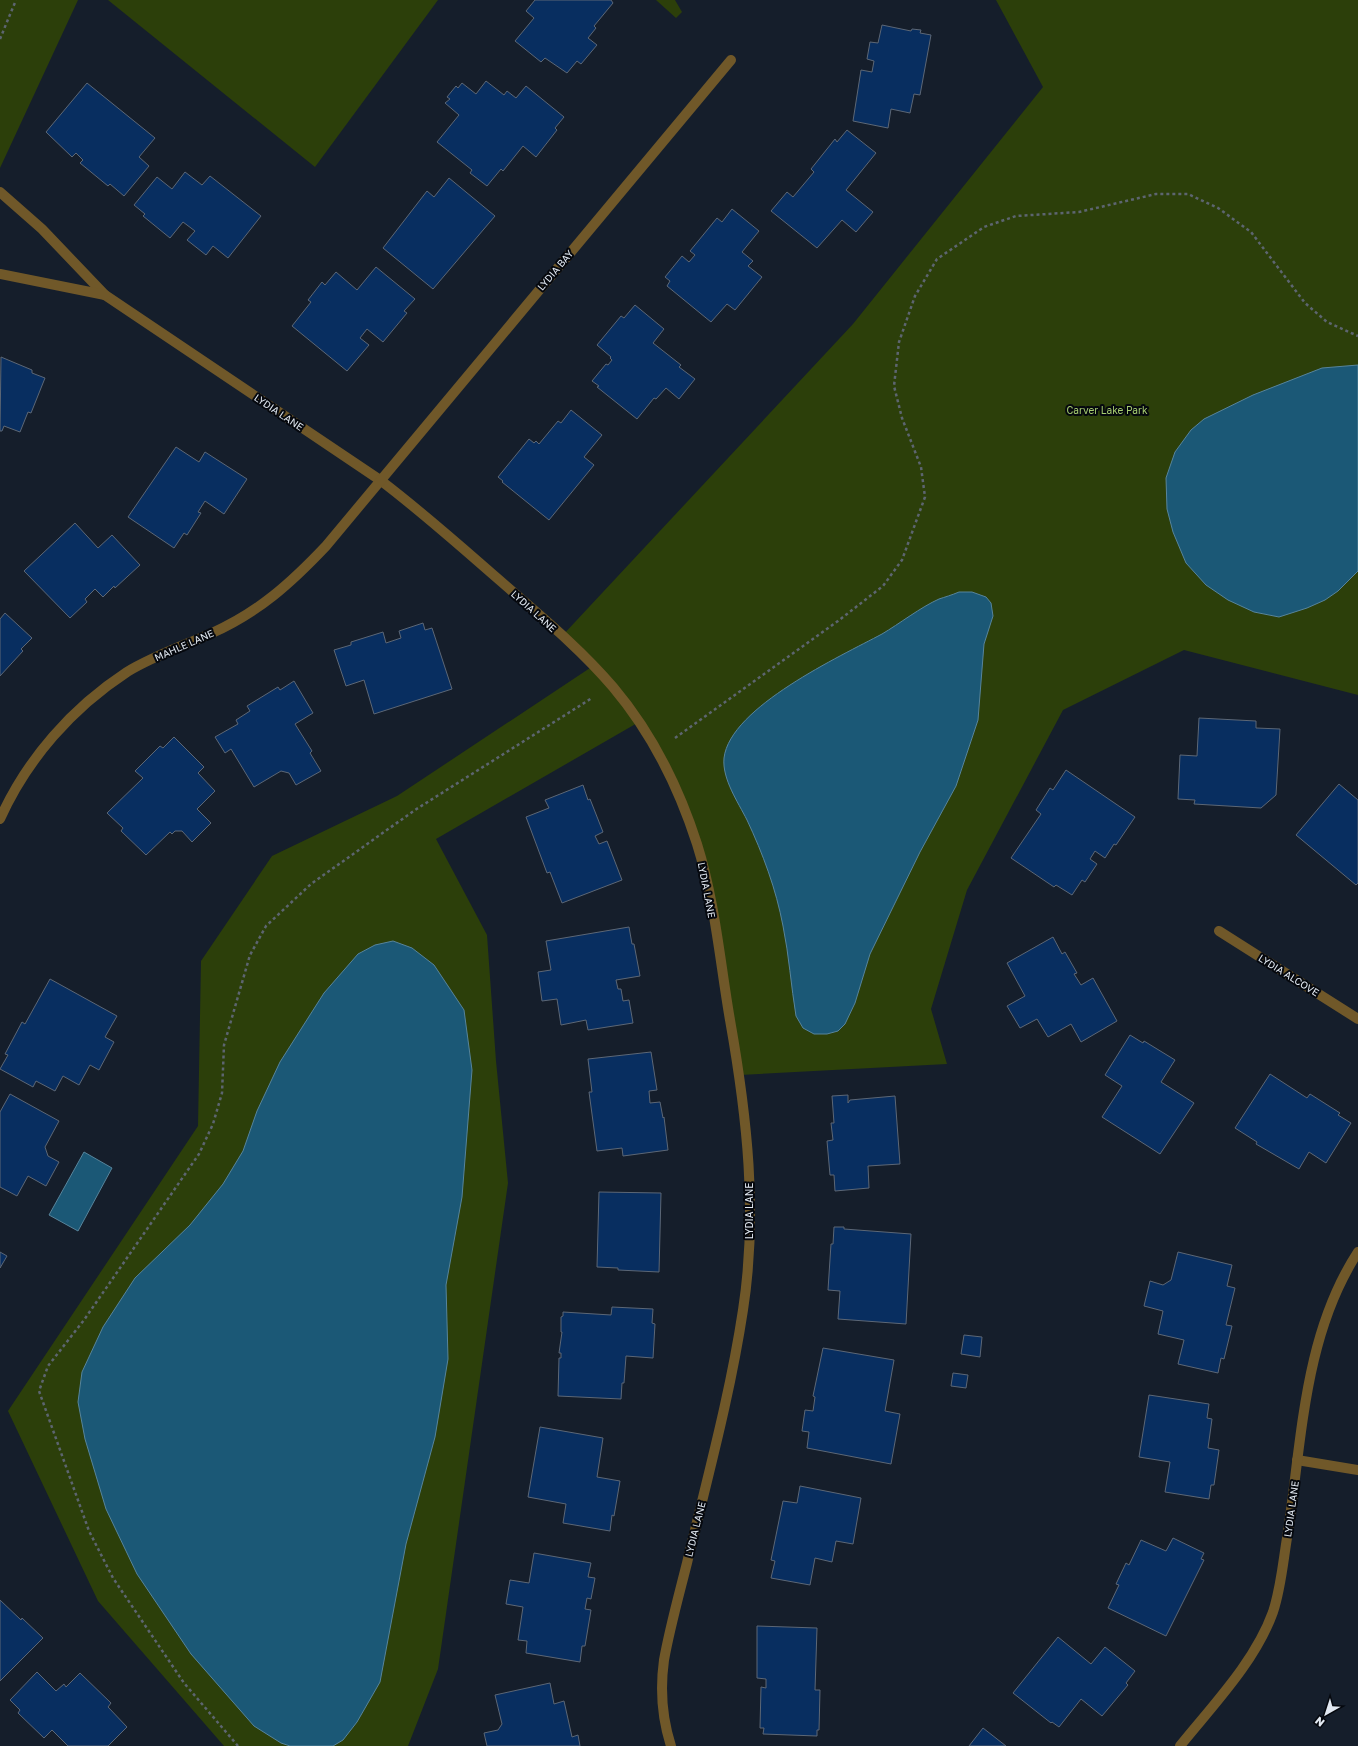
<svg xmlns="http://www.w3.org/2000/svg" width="1358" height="1746" font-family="'Golos Text',sans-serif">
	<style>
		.green { fill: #2c3f0a }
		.water { fill: #1b5876; stroke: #57849b }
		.building { fill: #082e60; stroke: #5c6776 }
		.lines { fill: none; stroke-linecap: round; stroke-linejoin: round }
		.path { stroke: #5d6570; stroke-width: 2.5; stroke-dasharray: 3 3; stroke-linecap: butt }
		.minor { stroke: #705829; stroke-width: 10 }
		.labels { text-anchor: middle; stroke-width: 4; stroke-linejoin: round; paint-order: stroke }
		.street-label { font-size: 10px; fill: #e2e9f2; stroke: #05080e }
		.park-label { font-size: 10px; fill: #a7cd71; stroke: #05080e }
	</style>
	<rect width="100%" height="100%" fill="#151e2b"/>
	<g class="green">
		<polygon points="0,0 78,0 0,168"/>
		<polygon points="108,0 438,0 315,167"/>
		<polygon points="656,0 675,0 682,12 676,18"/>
		<polygon points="996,0 1358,0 1358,695 1184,650 1063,710 967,890 931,1009 947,1064 740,1075 697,843 639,722 436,839 487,935 496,1061 508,1183 438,1669 408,1746 224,1746 98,1601 8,1411 198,1126 201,961 272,856 397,796 593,666 562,636 853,324 1043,87"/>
	</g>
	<g class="water">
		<polygon points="1358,365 1358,571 1338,591 1325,600 1307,608 1279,617 1254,612 1228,600 1206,585 1186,563 1173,532 1167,509 1166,478 1175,452 1191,430 1204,419 1253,395 1322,368"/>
		<path d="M959,592H972L986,597L991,603L993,616L984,644L978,720L956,786L920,852L870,954L855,1003L845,1024L838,1031L827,1034H814L803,1028L796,1016C791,986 789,955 783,926C776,889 763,854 747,820C738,802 722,779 724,758C730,707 841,656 882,634C899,624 921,607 939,599C945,597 952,595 959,592Z"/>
		<polygon points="393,941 412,948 434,965 464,1010 472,1070 462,1197 446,1285 448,1359 435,1437 406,1544 380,1682 357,1722 343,1740 333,1746 290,1746 281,1743 254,1726 191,1654 137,1574 106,1509 85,1439 78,1402 82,1372 103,1327 135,1278 190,1225 223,1184 243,1151 257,1111 280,1062 324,993 358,954 375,945"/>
		<polygon points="84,1152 112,1168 78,1231 49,1215"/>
	</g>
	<g class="building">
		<polygon points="535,0 611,0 613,3 594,26 596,28 588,38 597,45 581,64 577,61 567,73 545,58 541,62 515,41 534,18 526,11"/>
		<polygon points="882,25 911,31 912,29 921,30 920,33 931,35 920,95 914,94 910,113 891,109 888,128 853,121 861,70 872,72 874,61 867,59 870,42 878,43"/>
		<polygon points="486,81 504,95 507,91 516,98 526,86 564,117 555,128 557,130 536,157 523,146 503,171 501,169 487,186 470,173 472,170 437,142 459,115 445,103 450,99 447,97 456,86 458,88 462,83 476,94"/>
		<polygon points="87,83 155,138 139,157 149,166 124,196 110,184 108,186 80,163 83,160 76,153 72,157 46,132"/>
		<polygon points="847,130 876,153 846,190 873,212 856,232 842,220 817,248 771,211 787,192 793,197 814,172 811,169 835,139 837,142"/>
		<polygon points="185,172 202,185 210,176 261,216 228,258 213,246 206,255 187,240 195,231 183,222 170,238 143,216 145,214 134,205 157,177 172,189"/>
		<polygon points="449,178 495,216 433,289 383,248 427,191 434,197"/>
		<polygon points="732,209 759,231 742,252 753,261 748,266 762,277 735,310 727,304 711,322 667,286 670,281 665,277 682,256 689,262 695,255 690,251 717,218 722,222"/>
		<polygon points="376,267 415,299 404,311 407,313 383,342 367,329 360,338 369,345 347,371 292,326 311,302 308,300 322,282 325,285 336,272 357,290"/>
		<polygon points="635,305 664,329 653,343 681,365 679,367 695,379 679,399 666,388 656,399 654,398 637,419 597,387 599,386 592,381 606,364 608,365 612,360 610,358 611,357 597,345 621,316 624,318"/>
		<polygon points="1,357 32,370 32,373 45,378 31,413 28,412 20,432 4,426 2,431 0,431"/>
		<polygon points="571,410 602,435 584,457 594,465 549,520 502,482 503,481 498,477 529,439 534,443 536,441 539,444 558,421 561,423"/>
		<polygon points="176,447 199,462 205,452 247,479 224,514 205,501 198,512 201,513 187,535 184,533 174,548 128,517"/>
		<polygon points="75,523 98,548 112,535 140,565 115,588 114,586 103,597 95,589 85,599 87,602 70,618 24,571"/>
		<polygon points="5,613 32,638 21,649 23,651 0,676 0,619"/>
		<polygon points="423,623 425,630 432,628 452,689 374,714 364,680 346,686 334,650 351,645 351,642 383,632 386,643 401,638 399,631"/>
		<polygon points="294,681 313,713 295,724 312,751 310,753 321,771 296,785 289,773 281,771 254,787 231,749 225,753 215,737 238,724 236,720 250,711 247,706 278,687 280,690"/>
		<polygon points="1199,718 1256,721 1256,728 1280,729 1276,795 1261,808 1194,804 1195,800 1178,799 1180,755 1197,756"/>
		<polygon points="174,737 204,767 198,773 215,791 197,809 211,823 192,842 182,831 175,831 172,834 170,832 146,855 121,831 123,828 107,813 143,778 135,771 160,746 163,748"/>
		<polygon points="1066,770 1135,817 1116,845 1114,844 1105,858 1095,851 1090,859 1097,864 1085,882 1082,880 1072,895 1056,885 1054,887 1011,858 1041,814 1036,810 1050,788 1053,790"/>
		<polygon points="1339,784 1358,800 1358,883 1356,885 1296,835"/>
		<polygon points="583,785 588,800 590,799 603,832 595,836 599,844 607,841 622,880 562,903 550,872 547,873 526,817 549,808 545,800"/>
		<polygon points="629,927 632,944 634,944 640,976 616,980 618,989 621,989 623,1001 629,1000 633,1023 588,1030 586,1020 561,1025 557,999 542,1001 538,972 551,970 546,941"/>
		<polygon points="1053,937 1062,954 1065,952 1077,973 1074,974 1081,985 1093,978 1117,1021 1081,1042 1071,1024 1048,1037 1037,1019 1020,1028 1007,1006 1025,996 1007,963"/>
		<polygon points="50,979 117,1016 105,1037 114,1042 99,1070 90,1065 79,1085 63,1076 55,1091 36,1081 33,1087 0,1069 8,1055 5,1054 22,1022 25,1024"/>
		<polygon points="1130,1035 1143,1043 1144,1041 1175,1060 1161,1082 1194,1103 1160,1154 1102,1117 1122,1086 1105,1075"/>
		<polygon points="651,1052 657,1090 649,1091 650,1103 660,1102 663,1118 664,1117 668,1150 623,1156 622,1148 597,1151 589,1092 592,1092 588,1059"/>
		<polygon points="1270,1074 1307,1098 1310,1094 1340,1113 1338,1115 1351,1123 1326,1163 1309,1152 1299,1169 1256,1144 1257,1142 1235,1128"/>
		<polygon points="10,1094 59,1121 45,1147 48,1156 59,1162 46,1186 28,1176 17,1196 0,1187 0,1112"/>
		<polygon points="848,1095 848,1103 850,1100 895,1096 900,1164 868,1166 869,1188 835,1191 834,1175 830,1175 827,1141 833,1140 831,1123 834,1123 832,1096"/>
		<polygon points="599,1192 661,1193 659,1272 618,1270 618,1268 597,1267"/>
		<polygon points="834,1227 844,1227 844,1229 911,1234 906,1324 838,1319 840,1291 828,1290 831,1244 833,1244"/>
		<polygon points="0,1252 7,1256 0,1268"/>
		<polygon points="1178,1252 1232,1265 1227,1286 1235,1288 1226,1325 1232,1326 1224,1359 1221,1358 1218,1373 1178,1364 1184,1340 1158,1334 1163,1311 1144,1306 1150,1281 1163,1285 1171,1280"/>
		<polygon points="612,1307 653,1309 652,1323 655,1324 653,1358 626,1356 624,1383 622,1383 621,1399 558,1396 559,1358 561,1358 561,1353 559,1353 562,1332 561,1332 561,1317 563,1316 563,1312 611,1315"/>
		<polygon points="964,1335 982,1337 980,1357 961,1354"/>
		<polygon points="823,1348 894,1360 885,1411 900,1414 891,1464 807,1448 809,1432 802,1431 805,1410 813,1411 815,1397 813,1396"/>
		<polygon points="953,1373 968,1375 966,1388 951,1386"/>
		<polygon points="1149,1395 1209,1404 1207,1418 1212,1419 1208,1448 1219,1450 1214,1485 1211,1485 1209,1499 1165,1492 1170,1462 1139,1457"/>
		<polygon points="540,1427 603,1438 597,1477 620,1481 614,1516 612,1515 610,1531 563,1523 566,1504 528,1497"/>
		<polygon points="800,1486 861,1498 853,1544 836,1541 832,1562 815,1558 810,1585 771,1578 775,1561 771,1560 783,1501 797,1503"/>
		<polygon points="1173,1538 1204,1553 1201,1559 1204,1560 1166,1636 1108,1608 1119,1585 1116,1584 1126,1563 1129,1565 1141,1540 1166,1551"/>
		<polygon points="534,1553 591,1563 588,1577 595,1578 591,1599 587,1598 585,1609 591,1610 585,1646 582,1646 580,1662 526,1653 527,1641 518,1640 523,1607 506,1604 510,1580 529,1583"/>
		<polygon points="0,1600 21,1620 22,1618 43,1638 0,1681"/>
		<polygon points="757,1626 817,1628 815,1690 820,1690 819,1730 817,1730 817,1736 763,1734 764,1728 760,1728 761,1687 766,1688 766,1679 757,1678"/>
		<polygon points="1058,1637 1091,1664 1105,1647 1135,1671 1126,1683 1128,1685 1102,1716 1081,1699 1059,1727 1052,1722 1051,1723 1013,1693"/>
		<polygon points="37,1672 56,1691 64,1684 66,1687 80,1673 111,1703 108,1707 127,1727 108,1746 68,1746 52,1730 44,1738 18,1713 20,1710 10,1700"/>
		<polygon points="550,1683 554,1704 564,1701 572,1737 578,1735 580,1746 487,1746 484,1733 498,1730 502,1724 495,1695"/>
		<polygon points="983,1728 1006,1746 969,1746"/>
	</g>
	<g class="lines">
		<g class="path">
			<polyline points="0,39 16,0"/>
			<polyline points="675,738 838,621 883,586 902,560 925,497 921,467 902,418 894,386 899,342 915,296 937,259 984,227 1016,216 1079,212 1156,194 1188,194 1218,208 1251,232 1305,303 1327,322 1358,336"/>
			<polyline points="238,1746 184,1683 113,1578 89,1531 39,1391 48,1366 84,1320 199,1154 213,1124 222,1093 224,1045 250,955 266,926 311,884 415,810 592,698"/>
		</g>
		<g class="minor">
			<path d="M0,192L42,229L105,295L380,480C421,511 459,545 497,578C537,613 579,647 613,687C651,732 679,788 697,844C715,901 720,962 730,1020C747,1116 758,1213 743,1310C730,1396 707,1479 687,1563C679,1595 670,1627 664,1660C660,1689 662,1718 671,1746"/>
			<polyline points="0,274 105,295"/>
			<path d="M0,819C27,759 72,708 127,672C153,656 183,646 212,633C259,612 291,583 326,546L731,60"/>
			<polyline points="1219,931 1358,1019"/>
			<polyline points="1297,1460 1358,1470"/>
			<path d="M1180,1746C1213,1705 1255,1662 1273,1612C1281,1588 1283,1562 1287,1538C1302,1442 1303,1336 1358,1252"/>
		</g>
	</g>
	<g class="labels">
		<g class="street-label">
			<text transform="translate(555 270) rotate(-50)" y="4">LYDIA BAY</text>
			<text transform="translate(279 412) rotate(34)" y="4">LYDIA LANE</text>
			<text transform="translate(534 611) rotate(42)" y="4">LYDIA LANE</text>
			<text transform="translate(184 645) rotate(-24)" y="4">MAHLE LANE</text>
			<text transform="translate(707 890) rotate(79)" y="4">LYDIA LANE</text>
			<text transform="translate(1289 975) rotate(32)" y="4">LYDIA ALCOVE</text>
			<text transform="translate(749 1211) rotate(-90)" y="4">LYDIA LANE</text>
			<text transform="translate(1291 1509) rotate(-82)" y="4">LYDIA LANE</text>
			<text transform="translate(695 1529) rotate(-76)" y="4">LYDIA LANE</text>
		</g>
		<g class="park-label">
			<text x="1107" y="414">Carver Lake Park</text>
		</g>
	</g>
	<g transform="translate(1326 1714) rotate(219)" stroke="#05080e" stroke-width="3" paint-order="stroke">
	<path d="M0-3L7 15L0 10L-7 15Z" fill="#e2e9f2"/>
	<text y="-6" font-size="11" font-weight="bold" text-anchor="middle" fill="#e2e9f2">N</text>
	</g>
</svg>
